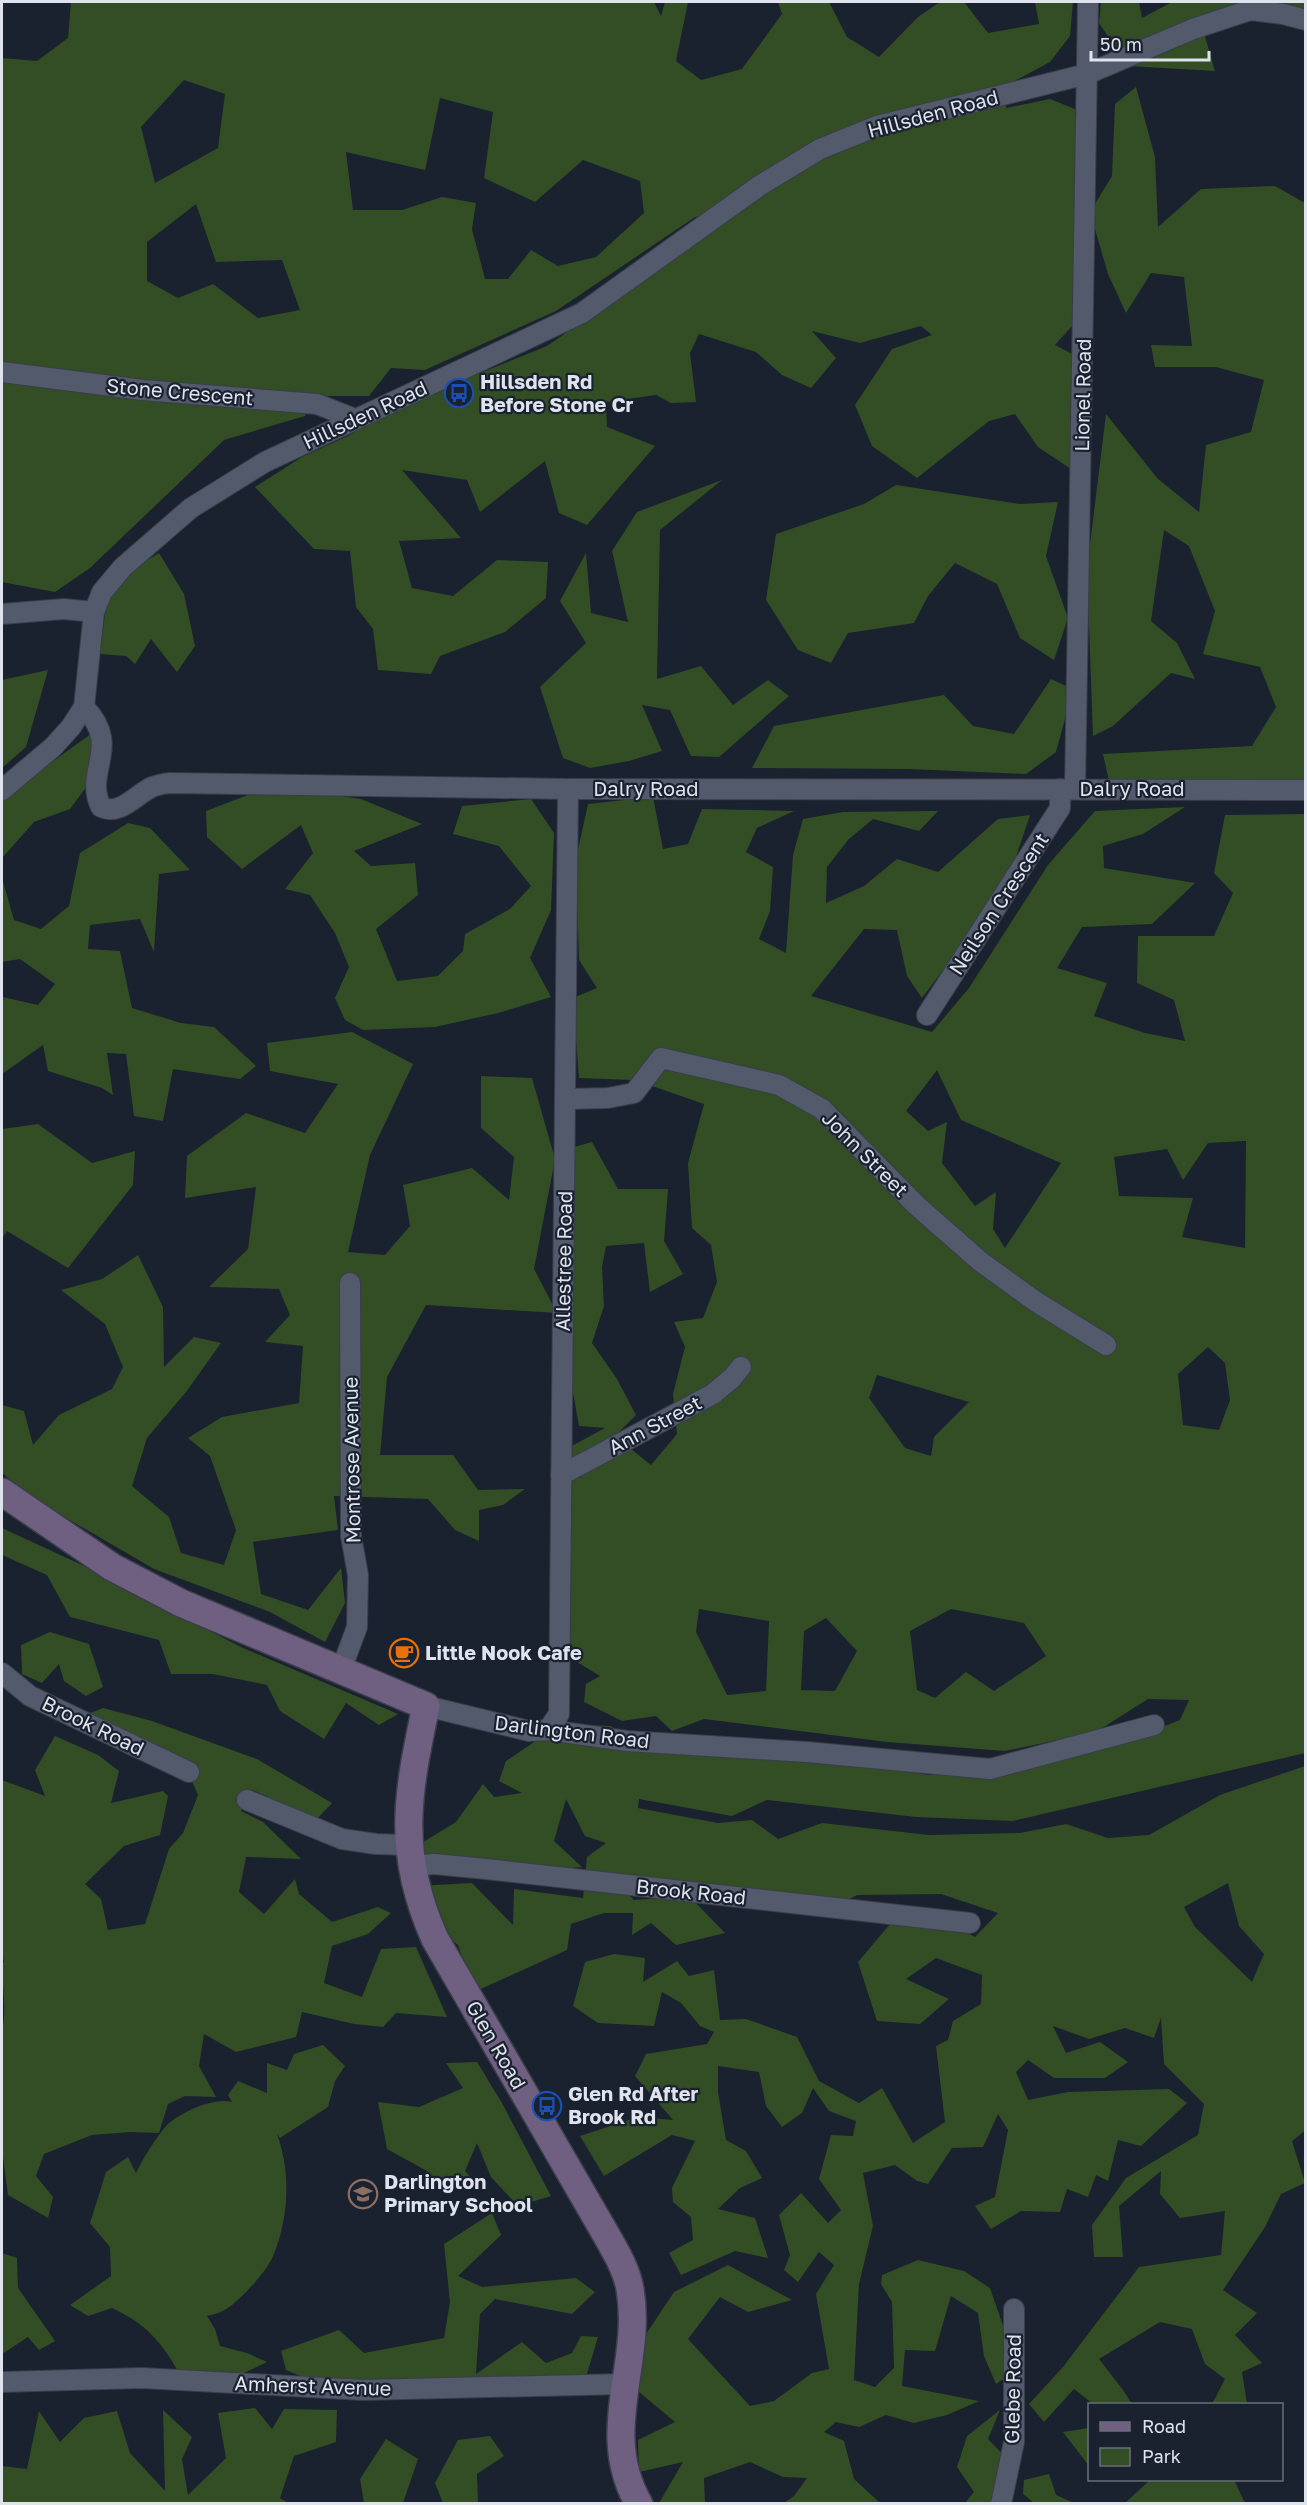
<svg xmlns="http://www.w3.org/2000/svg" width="1307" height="2505" font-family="'Golos Text',sans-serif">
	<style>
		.green { fill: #334e24; fill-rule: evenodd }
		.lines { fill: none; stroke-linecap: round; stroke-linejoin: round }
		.street-casing { stroke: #393e4a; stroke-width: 22 }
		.secondary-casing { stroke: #393e4a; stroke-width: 30 }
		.street { stroke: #535a6c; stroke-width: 20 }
		.secondary { stroke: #6f5f80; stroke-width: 27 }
		.labels { text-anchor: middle; stroke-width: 4.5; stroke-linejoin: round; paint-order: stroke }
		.street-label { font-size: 20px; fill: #dee3ed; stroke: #1a212f }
		.poi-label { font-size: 20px; font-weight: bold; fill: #dee3ed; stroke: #1a212f; text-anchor: start }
	</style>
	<rect width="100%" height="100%" fill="#1a212f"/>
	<g class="green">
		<path d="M71,2H654L661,16L665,2H688L676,61L701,80L742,69L782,14L778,2H829L847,37L879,57L918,17L940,2H964L988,33L1039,24L1035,2H1073L1070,36L1050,62L1007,85L1006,108L1050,99L1075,109L1082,315L1055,345L1080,358L1070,417L1074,471L1038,447L1015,414L989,421L917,478L872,446L855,405L892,349L932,335L921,326L860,343L812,331L836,358L811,388L782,375L756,352L699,334L690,353L696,402L671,403L656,395L606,402L607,427L655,446L587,525L559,513L545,461L480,512L467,480L402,470L461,538L399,541L412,588L453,596L497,560L548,562L546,598L505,632L440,656L431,674L378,670L373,629L356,607L350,551L314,549L255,487L302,457L348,436L386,411L547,346L615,299L734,210L695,217L556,311L425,370L391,368L369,396H315L305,416L224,440L90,568L55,592L2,582V58L37,61L68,38ZM184,80L225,94L218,148L155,183L141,127ZM440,98L493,112L484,178L535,202L583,160L640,181L644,213L596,257L558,266L531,250L508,279H485L472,229L476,203L442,197L402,210H353L346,152L425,170ZM196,204L216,262L282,260L300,310L258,318L213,284L178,298L147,281V242Z"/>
		<polygon points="1101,2 1139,2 1142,18 1172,2 1305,2 1305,30 1259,5 1202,26 1215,71 1128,66 1099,23"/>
		<polygon points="1136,87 1155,157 1158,227 1201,189 1275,186 1305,203 1305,783 1109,781 1103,754 1252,746 1276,707 1260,667 1203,654 1215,611 1189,546 1164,530 1151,621 1177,643 1195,679 1171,673 1113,726 1093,736 1087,569 1106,414 1158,479 1199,512 1206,445 1251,432 1264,380 1216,367 1155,367 1151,345 1192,346 1184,277 1151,273 1126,313 1108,274 1090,212 1112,176 1115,104"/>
		<polygon points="722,480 660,530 657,679 701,666 733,705 768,680 789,696 719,757 691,756 670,710 642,705 662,751 629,761 590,768 563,758 540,687 586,643 560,601 586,553 591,613 628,622 612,551 637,512"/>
		<polygon points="896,485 1020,504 1058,502 1046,556 1068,618 1054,660 1020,638 997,584 955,563 928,596 914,623 848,633 831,663 798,650 766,600 776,534 864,504"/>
		<polygon points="159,553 184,594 195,646 177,672 151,639 135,664 126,656 100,654 109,583"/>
		<polygon points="48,670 26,747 2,768 2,680"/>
		<polygon points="1051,679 1073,689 1056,752 1026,774 909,769 752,768 774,726 944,695 973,726 1014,734"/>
		<polygon points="102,726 113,751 70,809 34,822 2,858 2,798"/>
		<polygon points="271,786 361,799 422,824 354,851 371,866 415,863 418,895 376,929 397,981 438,976 463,951 465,934 510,909 531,886 499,846 453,834 462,806 531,799 554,833 551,910 530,958 551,997 498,1013 435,1027 363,1030 345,1020 335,998 349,967 335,933 310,895 285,889 313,853 301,825 242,869 207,837 206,811"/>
		<path d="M653,797L663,849L688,844L702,809L794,811L757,828L746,852L773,867L770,911L759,939L786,953L793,855L803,819L843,812L938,811L919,831L873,819L848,840L827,867L826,903L864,886L897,859L938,872L998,819L1030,815L1006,887L922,998L907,976L897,930L864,929L811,996L932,1032L969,988L1048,865L1095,811L1185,807L1143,834L1103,846L1104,868L1195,883L1152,924L1082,927L1057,968L1107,983L1094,1016L1145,1033L1185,1041L1174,1000L1137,983L1138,936H1214L1233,893L1214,873L1225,815L1305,814V1753L1013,1821L916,1817L767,1800L732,1816L639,1799L638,1808L718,1823L752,1820L778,1839L822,1823L929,1835L1020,1833L1066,1824L1108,1838L1149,1835L1220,1795L1305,1766L1306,2130L1292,2141L1305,2183L1281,2194L1265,2227L1223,2290L1257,2313L1235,2335L1262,2363L1242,2372L1247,2404H1212L1225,2379L1205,2364L1192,2329L1160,2322L1099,2359L1123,2390L1132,2404H1093L1074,2389L1044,2422L1029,2404L1063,2367L1139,2267L1221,2255L1225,2211L1180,2218L1160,2194L1161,2171L1119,2206L1123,2257H1094L1092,2225L1126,2178L1198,2135L1204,2104L1164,2064L1161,2018L1154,2038L1125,2028L1089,2039L1053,2026L1066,2053L1100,2042L1128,2062L1105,2078H1054L1028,2060L1016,2072L1028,2100L1068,2092L1169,2089L1187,2103L1141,2146L1118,2140L1108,2181L1096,2175L1088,2197L1067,2189L1060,2212L1021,2211L991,2229L975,2206L995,2197L1008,2130L998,2114L983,2147L952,2148L928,2184L917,2181L895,2165L863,2173L873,2226L859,2284L854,2380L875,2387L894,2368L892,2302L881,2284L882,2275L918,2260L964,2271L990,2288L1018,2369L996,2384L984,2356L978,2313L951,2296L935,2351L905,2350L902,2386L979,2401L947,2415L914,2423L886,2415L859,2427L836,2422L824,2432L844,2441L854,2479L880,2503H784L794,2496L807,2478L783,2477L750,2462L704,2478L705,2503H659L683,2462L639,2472L638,2440L675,2422L632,2386L644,2337L674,2292L728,2265L792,2300L748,2312L720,2297L688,2339L750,2406L774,2401L812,2373L829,2369L816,2294L834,2265L819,2252L798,2282L784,2270L790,2255L779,2215L801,2193L828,2223L841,2210L819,2179L831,2135L853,2136L856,2121L829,2111L813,2088L802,2113L782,2127L766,2106L759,2072L718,2066V2092L726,2140L746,2151L762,2178L740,2188L718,2209L755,2218L768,2258L735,2251L681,2275L669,2253L693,2240L691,2217L673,2202L672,2188L695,2141L672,2135L604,2176L580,2136L638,2117L673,2120L635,2076L646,2054L707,2044L714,2032L700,2026L681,2003L662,1992L654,2026L598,2023L573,2006L585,1962L614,1954L645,1958L643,1982L677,1961L689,1976L714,1970L720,2020L746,2019L797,2037L819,2081L859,2103L882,2088L913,2143L945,2122L936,2046L948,2040L953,2021L981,2004L982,1975L936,1958L906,1979L949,1999L920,2024L877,2021L858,1962L901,1911L931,1913L975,1937L998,1913L941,1894L857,1895L822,1913L775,1891L727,1899L616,1883L634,1900L689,1896L725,1933L676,1945L651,1923L632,1935L633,1913H604L571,1924L567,1950L474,1992L458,1945L413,1910L417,1886L472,1883L513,1925L514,1889L583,1898L587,1857L606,1843L585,1836L566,1799L554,1841L582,1867L516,1873L424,1857L420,1844L456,1822L483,1784L494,1797L522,1793L499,1781L506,1761L537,1740L587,1725L610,1726L644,1745L799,1754L930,1775H1007L1108,1748L1180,1720L1189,1700L1148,1699L1096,1732L1005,1751L887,1742L704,1719L672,1731L656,1716L622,1721L584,1702L586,1684L600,1676L559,1651L565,1474L581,1478L568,1448L605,1428L579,1426L570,1376L574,1246L570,1148L592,1142L618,1189H668L664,1241L683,1274L650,1292L644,1243L606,1246L602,1267L604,1306L592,1343L617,1379L636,1415L615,1436L651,1465L677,1434L673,1394L685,1347L674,1322L703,1318L717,1282L711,1245L692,1228L688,1163L704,1104L635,1080L579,1078L573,998L597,988L579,960L576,859L588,804ZM937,1070L961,1120L1061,1163L1005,1248L993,1229L996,1192L975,1206L942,1163L947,1122L928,1131L906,1111ZM1246,1141L1245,1248L1182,1237L1193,1198L1119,1196L1114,1157L1167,1149L1183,1180L1208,1143ZM1208,1347L1225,1363L1230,1400L1219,1430L1183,1425L1178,1374ZM877,1375L969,1402L934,1437L931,1456L905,1448L869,1398ZM699,1609L769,1621L766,1691L727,1695L696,1632ZM951,1609L1024,1623L1046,1656L994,1691L966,1672L935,1698L917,1690L910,1631ZM826,1618L857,1651L835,1691L801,1690L804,1631ZM1228,1883L1239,1926L1264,1954L1252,1982L1195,1927L1184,1907Z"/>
		<polygon points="128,823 150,828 190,870 159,874 154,952 140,919 90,925 88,949 120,951 132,1008 181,1023 214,1027 256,1066 240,1079 173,1069 163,1121 134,1116 126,1054 107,1053 113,1095 102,1088 48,1071 43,1045 2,1074 2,997 38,1005 55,984 20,959 2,962 2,878 14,920 41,929 69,906 80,853"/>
		<polygon points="352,1032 413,1064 370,1155 348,1252 385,1255 410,1226 403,1185 472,1168 509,1200 514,1157 481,1128 481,1076 532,1078 555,1159 534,1269 557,1313 426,1305 387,1377 380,1455 453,1455 478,1490 525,1489 503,1505 479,1510 479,1541 455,1530 428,1499 334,1496 338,1530 253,1542 261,1594 308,1610 341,1568 345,1603 325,1642 270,1612 154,1569 32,1498 2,1473 2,1405 24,1411 33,1445 59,1415 112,1389 123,1367 105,1324 61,1290 102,1279 138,1255 163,1307 164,1367 194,1337 221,1343 186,1392 147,1438 132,1486 169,1517 181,1553 224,1565 236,1530 210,1456 188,1438 222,1417 299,1403 303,1346 265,1342 290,1315 279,1289 209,1287 248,1249 256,1187 185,1198 187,1156 246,1113 305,1133 338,1084 270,1071 267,1043"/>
		<polygon points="38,1124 92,1163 135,1151 133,1185 68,1268 7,1231 2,1238 2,1129"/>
		<polygon points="2,1528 82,1565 241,1647 398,1714 379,1725 346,1703 324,1739 280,1711 267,1685 213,1674 171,1674 159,1640 70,1617 47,1575 2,1555"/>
		<polygon points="50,1632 89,1644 103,1687 86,1696 64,1681 59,1664 42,1683 22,1674 21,1645"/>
		<path d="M103,1708L152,1721L257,1759L332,1803L317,1819L253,1790L241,1811L263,1822L301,1859L246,1857L239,1892L264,1914L295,1879L299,1894L332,1922L378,1907L391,1913L368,1934L332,1946L324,1983L362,1997L381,1949L416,1947L447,2017L396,2013L383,2027L354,2024L302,2012L296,2037L236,2052L204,2034L199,2066L216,2097L185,2096L168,2104L159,2133L130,2132L92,2135L44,2154L36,2176L53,2197L48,2218L8,2195L2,2150V2031C7,2010 2,1986 2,1964L4,1962L2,1954V1780L45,1796L35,1770L55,1736L98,1755L119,1771L111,1803L163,1791L168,1796L160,1835L124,1846L85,1884L101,1899L108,1930L145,1924L169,1849L183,1833L198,1795L187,1770L78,1718Z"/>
		<path d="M323,2045L345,2066L335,2081L328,2107L280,2138L277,2134C291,2172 289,2219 273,2256C267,2270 253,2285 242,2296C229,2308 225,2312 207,2316L215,2329L220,2346L247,2353L267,2362L206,2391L185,2384C165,2347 151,2326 112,2308L88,2316L70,2305L111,2276L110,2247L90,2223L106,2172L128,2157L136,2173C142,2160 157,2136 167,2125C181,2112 214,2097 232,2102L228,2095L238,2081L267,2093V2063L287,2070L294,2054Z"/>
		<polygon points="477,2062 502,2103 551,2196 518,2206 491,2177 477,2143 465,2171 480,2187 439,2187 427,2171 387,2149 378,2102 419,2107 463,2088 446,2063"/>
		<polygon points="492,2213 501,2235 458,2276 482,2287 576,2278 595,2292 572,2314 495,2299 480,2314 476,2374 522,2342 546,2363 572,2353 581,2336 598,2337 586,2377 486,2387 303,2377 286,2370 281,2351 339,2330 364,2353 444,2338 450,2302 444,2244"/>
		<polygon points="2,2253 17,2258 18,2288 55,2341 39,2350 28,2337 2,2354"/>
		<polygon points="255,2408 272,2429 284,2409 337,2410 336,2442 294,2456 280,2498 288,2503 2,2503 2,2466 27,2469 39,2411 60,2442 84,2418 117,2411 130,2453 165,2491 163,2410 192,2437 182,2459 188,2495 226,2458 218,2413"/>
		<polygon points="1000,2410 988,2439 1010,2462 1003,2503 965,2503 974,2492 957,2467 967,2436"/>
		<polygon points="1089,2428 1090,2428 1089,2466 1063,2432"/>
		<polygon points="490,2436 504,2456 477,2474 478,2503 443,2503 435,2483 458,2440"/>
		<polygon points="386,2439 418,2459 403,2503 364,2503 360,2479"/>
		<polygon points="1049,2474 1056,2495 1074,2503 1034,2503 1023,2494 1024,2480"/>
		<polygon points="1150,2480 1234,2480 1245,2503 1125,2503"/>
	</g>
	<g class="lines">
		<g class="street-casing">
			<g id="street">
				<polyline points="2,372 143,390 317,404 355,419"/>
				<polyline points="2,614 64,609 94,612"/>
				<path d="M84,707C123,747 83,771 101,807C119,816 135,796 150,788C155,785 163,784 169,783L568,789L1306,790"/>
				<polyline points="1075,789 1088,2"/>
				<polyline points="2,790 53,747 71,727 84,707 94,612 102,592 123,567 191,508 265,462 582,313 759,186 820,149 877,126 1087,74 1193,29 1250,10 1283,14 1306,20"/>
				<polyline points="927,1015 1060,808 1060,789"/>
				<polyline points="565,1099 608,1098 634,1093 661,1058 779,1085 822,1109 916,1205 981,1262 1035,1301 1106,1345"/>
				<polyline points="561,1475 713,1394 732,1378 741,1367"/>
				<polyline points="341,1670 357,1627 358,1575 351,1536 350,1283"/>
				<polyline points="2,1673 30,1696 189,1772"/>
				<polyline points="426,1706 529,1731 548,1730 627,1741 807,1752 990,1769 1154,1725"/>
				<polyline points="548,1730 559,1714 568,789"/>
				<polyline points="247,1800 342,1839 376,1844 408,1845"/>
				<polyline points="412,1866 434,1864 486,1869 970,1923"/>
				<polyline points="2,2382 142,2378 363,2390 624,2384"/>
				<polyline points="1001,2504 1014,2442 1014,2309"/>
			</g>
		</g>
		<g class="secondary-casing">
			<path id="secondary" d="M2,1492L112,1567L181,1603L426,1706C407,1796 396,1852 435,1939L608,2238C617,2254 627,2271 630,2289C643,2364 597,2431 639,2504"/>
		</g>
		<use href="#street" class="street"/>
		<use href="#secondary" class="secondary"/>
	</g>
	<defs>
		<g id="bus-ring" transform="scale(1.5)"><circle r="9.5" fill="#1a212f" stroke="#1a4fb4" stroke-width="1.5"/><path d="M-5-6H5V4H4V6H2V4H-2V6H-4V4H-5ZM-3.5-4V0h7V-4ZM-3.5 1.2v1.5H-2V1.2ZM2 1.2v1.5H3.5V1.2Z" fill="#1a4fb4"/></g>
		<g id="cafe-ring" transform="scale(1.5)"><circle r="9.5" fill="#1a212f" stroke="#e8710a" stroke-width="1.5"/><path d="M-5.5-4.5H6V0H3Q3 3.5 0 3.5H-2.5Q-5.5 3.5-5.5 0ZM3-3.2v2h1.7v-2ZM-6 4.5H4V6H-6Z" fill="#e8710a"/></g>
		<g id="school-ring" transform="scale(1.5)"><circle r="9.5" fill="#1a212f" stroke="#8d6e63" stroke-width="1.5"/><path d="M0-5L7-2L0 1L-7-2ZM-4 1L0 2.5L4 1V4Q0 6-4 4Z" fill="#8d6e63"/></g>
	</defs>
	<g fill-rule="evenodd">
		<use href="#bus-ring" x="459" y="393"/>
		<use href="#cafe-ring" x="404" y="1653"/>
		<use href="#bus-ring" x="547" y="2106"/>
		<use href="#school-ring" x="363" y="2194"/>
	</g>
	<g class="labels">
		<g class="street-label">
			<text transform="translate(933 114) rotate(-15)" y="7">Hillsden Road</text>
			<text transform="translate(180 392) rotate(5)" y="7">Stone Crescent</text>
			<text transform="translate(1083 395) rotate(-89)" y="7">Lionel Road</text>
			<text transform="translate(365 415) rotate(-25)" y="7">Hillsden Road</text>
			<text x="646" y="796">Dalry Road</text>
			<text x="1132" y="796">Dalry Road</text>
			<text transform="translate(999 904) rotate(-57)" y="7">Neilson Crescent</text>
			<text transform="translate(865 1154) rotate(45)" y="7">John Street</text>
			<text transform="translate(564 1261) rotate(-89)" y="7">Allestree Road</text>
			<text transform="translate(655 1425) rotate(-28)" y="7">Ann Street</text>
			<text transform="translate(352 1460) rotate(-91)" y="7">Montrose Avenue</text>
			<text transform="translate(93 1726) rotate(26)" y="7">Brook Road</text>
			<text transform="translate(572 1732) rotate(7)" y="7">Darlington Road</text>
			<text transform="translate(691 1892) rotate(6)" y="7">Brook Road</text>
			<text transform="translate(496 2045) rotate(60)" y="7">Glen Road</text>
			<text transform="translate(313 2386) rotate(2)" y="7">Amherst Avenue</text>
			<text transform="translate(1013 2389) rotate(-89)" y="7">Glebe Road</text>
		</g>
		<g class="poi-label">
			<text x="480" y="389">Hillsden Rd<tspan x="480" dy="23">Before Stone Cr</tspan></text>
			<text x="425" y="1660">Little Nook Cafe</text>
			<text x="568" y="2101">Glen Rd After<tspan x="568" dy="23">Brook Rd</tspan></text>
			<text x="384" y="2189">Darlington<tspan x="384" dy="23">Primary School</tspan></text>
		</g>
	</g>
	<rect width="1307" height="2505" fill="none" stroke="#dee3ed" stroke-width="6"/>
	<rect x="1088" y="2403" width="195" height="78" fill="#1a212f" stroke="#686f7b" stroke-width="1.5"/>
	<rect x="1100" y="2422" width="30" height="9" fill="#6f5f80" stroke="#686f7b" stroke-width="1.5"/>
	<text x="1142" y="2433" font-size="18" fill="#dee3ed">Road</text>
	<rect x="1100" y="2448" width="30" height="18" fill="#334e24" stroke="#686f7b" stroke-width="1.5"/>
	<text x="1142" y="2463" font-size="18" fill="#dee3ed">Park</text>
	<path d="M1091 51v9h118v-9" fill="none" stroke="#dee3ed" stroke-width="3"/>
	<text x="1100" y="51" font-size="18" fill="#dee3ed" stroke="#1a212f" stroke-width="4.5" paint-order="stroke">50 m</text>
</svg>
